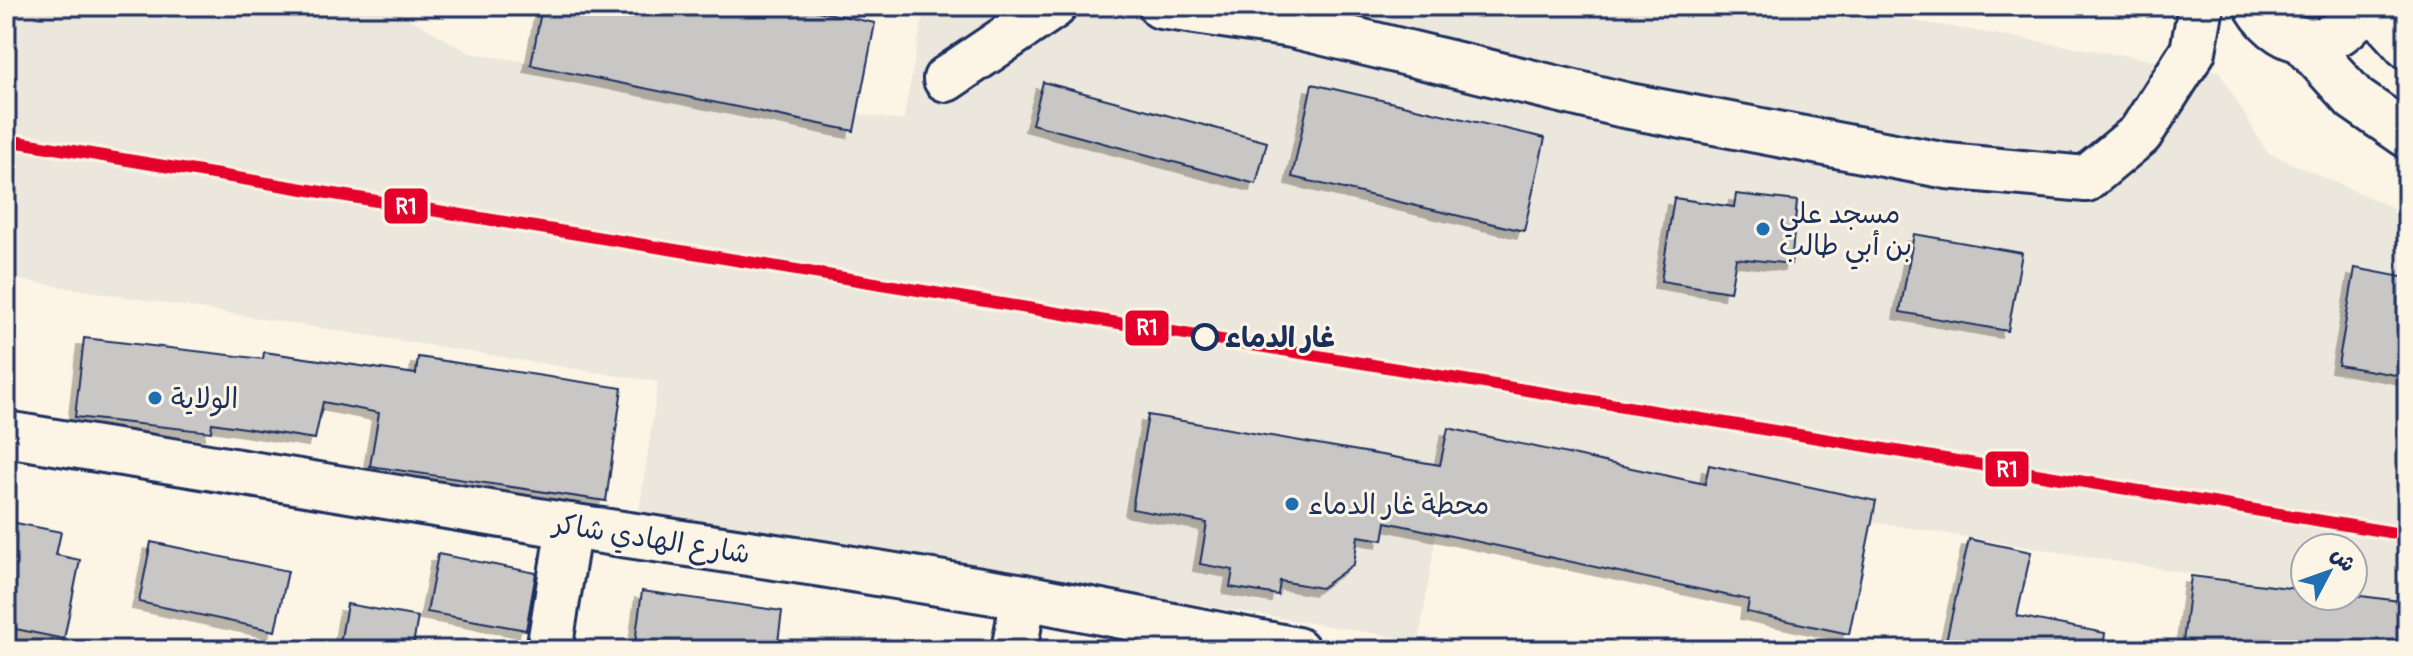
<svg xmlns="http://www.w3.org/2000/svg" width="2413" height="656" font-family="Pangolin,'Playpen Sans Arabic',sans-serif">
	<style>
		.built { fill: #ece7dc }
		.building { fill: #c8c7c6; stroke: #1b2f5e; stroke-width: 2; filter: url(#shadow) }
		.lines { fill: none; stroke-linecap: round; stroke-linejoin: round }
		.minor-casing { stroke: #1b2f5e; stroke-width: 50 }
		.minor { stroke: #fcf5e5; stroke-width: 44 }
		.rail { stroke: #1b2f5e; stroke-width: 6; stroke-dasharray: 12 6; stroke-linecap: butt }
		.rail-1-casing { stroke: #fcf5e5; stroke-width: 18 }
		.rail-1 { stroke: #e4002b; stroke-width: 12 }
		.poi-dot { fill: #1f6fb2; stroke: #fcf5e5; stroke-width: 3 }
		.stop-dot { fill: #fcf5e5; stroke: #1b2f5e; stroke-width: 4 }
		.labels { text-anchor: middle; stroke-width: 6; stroke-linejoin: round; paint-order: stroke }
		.poi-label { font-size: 28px; fill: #1b2f5e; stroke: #fcf5e5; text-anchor: start }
		.stop-label { font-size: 28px; font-weight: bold; fill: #1b2f5e; stroke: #fcf5e5; text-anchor: start }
		.street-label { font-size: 28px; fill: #1b2f5e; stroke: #fcf5e5 }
		.line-badge { stroke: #fcf5e5; stroke-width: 3 }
		.badge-label { font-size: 22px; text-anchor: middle; font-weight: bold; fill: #fff }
	</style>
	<defs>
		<filter id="shadow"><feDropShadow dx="-7" dy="7" stdDeviation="0" flood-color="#0004"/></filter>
	</defs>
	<rect width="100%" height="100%" fill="#fcf5e5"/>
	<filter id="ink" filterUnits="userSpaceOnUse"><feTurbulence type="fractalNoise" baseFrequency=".0125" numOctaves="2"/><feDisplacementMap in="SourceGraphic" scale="16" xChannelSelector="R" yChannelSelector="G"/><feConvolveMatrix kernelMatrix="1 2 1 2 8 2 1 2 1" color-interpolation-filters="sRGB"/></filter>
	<g filter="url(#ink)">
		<polygon class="built" points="6,6 387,6 470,53 903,121 925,6 1823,6 2219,71 2267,152 2407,214 2407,607 2353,596 2353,548 2305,548 2305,592 1449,453 1419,641 639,512 658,382 6,278"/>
		<g class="building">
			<polygon points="542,6 794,6 875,23 854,131 531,65"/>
			<polygon points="1043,82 1267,142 1256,184 1032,124"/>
			<polygon points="1312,84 1545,138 1524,231 1292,177"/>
			<polygon points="1736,194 1797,201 1791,264 1736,258 1730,292 1661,281 1674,198 1734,207"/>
			<polygon points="1914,234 2022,253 2008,331 1900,312"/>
			<polygon points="2355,268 2407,278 2407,377 2338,365"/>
			<polygon points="84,338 263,359 264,352 416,374 418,357 622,388 606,501 370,466 379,413 323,402 315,439 212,423 211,432 75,417"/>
			<polygon points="1148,415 1440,465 1448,428 1705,484 1709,465 1876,501 1849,634 1747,612 1749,600 1386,522 1383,540 1358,536 1354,564 1321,588 1280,581 1278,595 1230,587 1233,570 1200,564 1207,523 1132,509"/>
			<polygon points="6,521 61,532 56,555 80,560 64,639 6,627"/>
			<polygon points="1969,539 2031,552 2017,616 2105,633 2103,650 1944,650"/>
			<polygon points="151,542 288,571 275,631 139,602"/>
			<polygon points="438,554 536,573 526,630 427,612"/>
			<polygon points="2191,576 2305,590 2305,596 2353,595 2407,602 2407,650 2182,650"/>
			<polygon points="642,591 782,611 777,650 634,650"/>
			<polygon points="347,604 418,617 412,650 339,650"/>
		</g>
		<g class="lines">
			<g class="minor-casing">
				<g id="minor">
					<polyline points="1161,6 1292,25 1624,105 1947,166 2086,179 2140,134 2193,51 2201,6"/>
					<path d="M2257,6C2284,51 2338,53 2363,6"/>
					<polyline points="2371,6 2407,46"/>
					<polyline points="2302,40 2355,99 2407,135"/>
					<polyline points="946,79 1054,6"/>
					<polyline points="6,434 569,526 822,564 1024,597 1297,650"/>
					<polyline points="549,650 569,526"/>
					<polyline points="1014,650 1024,597"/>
				</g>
			</g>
			<use href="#minor" class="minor"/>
			<polyline class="rail" points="6,140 1296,352"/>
			<g class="rail-1-casing">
				<polyline id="rail-1" points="6,140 2407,535"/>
			</g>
			<use href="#rail-1" class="rail-1"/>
		</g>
	</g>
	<g class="poi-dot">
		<circle cx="1763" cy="229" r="8"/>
		<circle cx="155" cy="398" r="8"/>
		<circle cx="1292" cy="504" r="8"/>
	</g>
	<circle class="stop-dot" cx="1205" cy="337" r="12"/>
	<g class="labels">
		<g class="poi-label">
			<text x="1779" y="223">مسجد علي<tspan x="1779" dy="32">بن أبي طالب</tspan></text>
			<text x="171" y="408">الولاية</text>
			<text x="1308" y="514">محطة غار الدماء</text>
		</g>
		<g class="stop-label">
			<text x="1225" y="347">غار الدماء</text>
		</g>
		<g class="street-label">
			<text transform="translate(652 538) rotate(9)" y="10">شارع الهادي شاكر</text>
		</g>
	</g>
	<g class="line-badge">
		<rect x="383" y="187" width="46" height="38" rx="8" fill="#e4002b"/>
		<rect x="1124" y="309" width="46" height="38" rx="8" fill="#e4002b"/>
		<rect x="1984" y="450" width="46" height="38" rx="8" fill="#e4002b"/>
	</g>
	<g class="badge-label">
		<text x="406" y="214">R1</text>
		<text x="1147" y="335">R1</text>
		<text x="2007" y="477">R1</text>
	</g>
	<rect width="2413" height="656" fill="none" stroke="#fcf5e5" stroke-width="32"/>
	<rect x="16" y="16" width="2381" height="624" fill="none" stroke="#1b2f5e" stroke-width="3" filter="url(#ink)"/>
	<g transform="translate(2329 572) rotate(49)"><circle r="38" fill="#fcf5e5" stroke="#a2a6af" stroke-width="2"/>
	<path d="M0-6L14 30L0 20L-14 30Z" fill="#1f6fb2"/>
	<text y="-12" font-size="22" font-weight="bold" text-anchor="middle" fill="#1b2f5e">ش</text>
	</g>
</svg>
